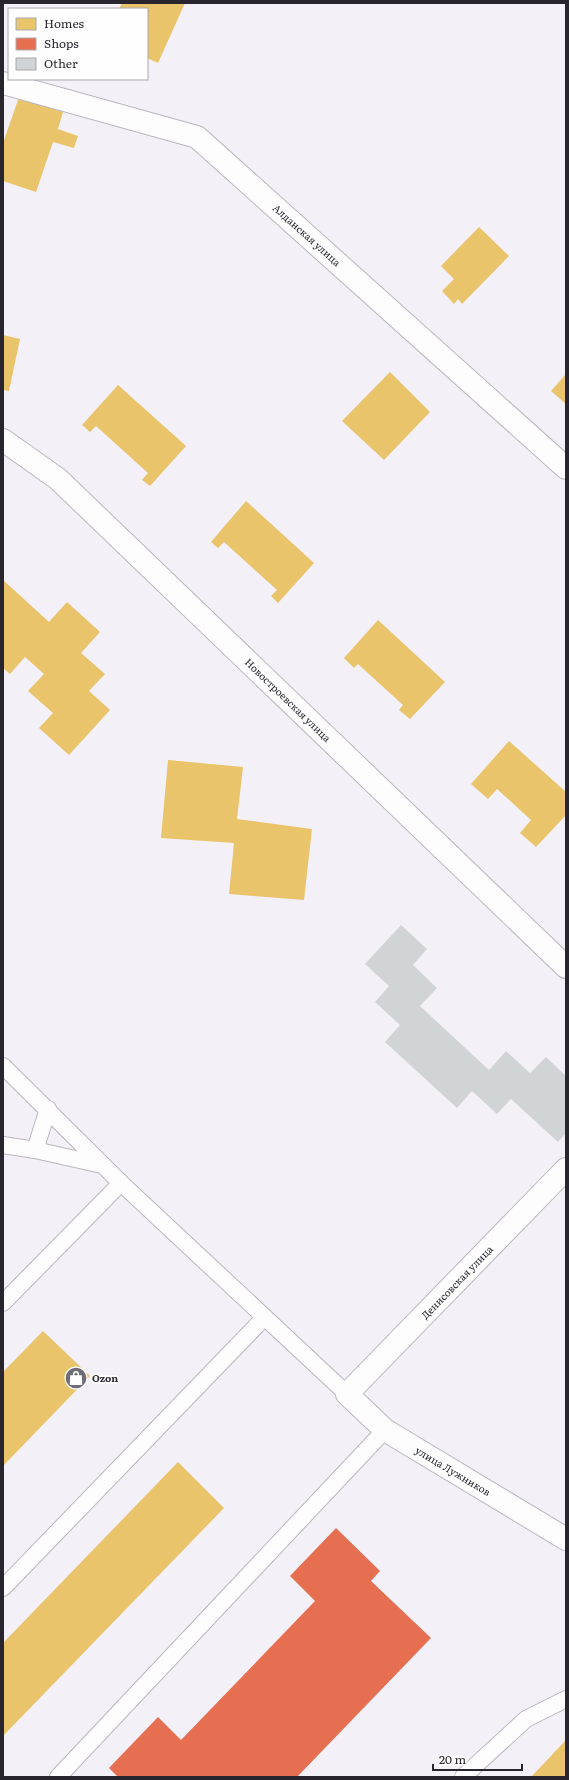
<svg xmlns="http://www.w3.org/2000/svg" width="569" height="1780" font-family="Literata,serif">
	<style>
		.homes { fill: #e9c46a }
		.shops { fill: #e76f51 }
		.building { fill: #d0d4d6 }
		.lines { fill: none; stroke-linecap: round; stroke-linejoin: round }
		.lane-casing { stroke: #bab6bf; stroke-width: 18 }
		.street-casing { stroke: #bab6bf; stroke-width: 24 }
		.lane { stroke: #fdfdfe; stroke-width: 16 }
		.street { stroke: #fdfdfe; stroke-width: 22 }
		.labels { text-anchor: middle; stroke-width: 4; stroke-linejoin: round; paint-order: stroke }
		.street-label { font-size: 10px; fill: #29252e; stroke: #fefefe }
		.poi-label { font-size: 10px; font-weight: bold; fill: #29252e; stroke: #fefefe; text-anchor: start }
	</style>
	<rect width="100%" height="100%" fill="#f4f0f8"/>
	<g class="homes">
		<polygon points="122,3 185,3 158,63 147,58 147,9 119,9"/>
		<polygon points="19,97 63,112 58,129 78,136 74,148 53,142 36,192 3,181 3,143"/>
		<polygon points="479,227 509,256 462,304 458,299 454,304 442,291 454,279 441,266"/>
		<polygon points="3,335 20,339 9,391 3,390"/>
		<polygon points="390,372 430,412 384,460 342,421"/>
		<polygon points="566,374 566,404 551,391"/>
		<polygon points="118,385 186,446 150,486 142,480 148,473 96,426 90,432 82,425"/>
		<polygon points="246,501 314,563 278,603 271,596 277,590 224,542 218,548 211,542"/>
		<polygon points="3,580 49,622 67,602 100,632 81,653 105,674 89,691 110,710 69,755 39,728 53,713 28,691 44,674 25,657 10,674 3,668"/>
		<polygon points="378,620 445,682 410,719 399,710 403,705 358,664 354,668 344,658"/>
		<polygon points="509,741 566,792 566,815 536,847 520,833 531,820 497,789 488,799 471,784"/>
		<polygon points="168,760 243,767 237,819 312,829 304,900 229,894 234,843 161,838"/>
		<polygon points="43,1331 90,1376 3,1466 3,1372"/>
		<polygon points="178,1462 224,1508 3,1736 3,1643"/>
		<polygon points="566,1740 566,1777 531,1777"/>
	</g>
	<polygon class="shops" points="336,1528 380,1571 371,1581 431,1638 297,1777 118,1777 109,1768 158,1717 181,1740 315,1601 290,1576"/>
	<polygon class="building" points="401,925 427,949 413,965 437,988 420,1006 489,1070 506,1051 530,1073 546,1057 566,1076 566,1133 558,1142 511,1099 497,1114 472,1091 457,1108 385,1042 400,1025 375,1002 389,986 365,964"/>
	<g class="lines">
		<g class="lane-casing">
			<g id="lane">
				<polyline points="3,1066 121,1183 347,1394"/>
				<polyline points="3,1145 35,1150 48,1109"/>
				<polyline points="35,1150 102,1165"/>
				<polyline points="3,1303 121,1183"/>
				<polyline points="3,1588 264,1318"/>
				<polyline points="58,1777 385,1430"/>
				<polyline points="463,1777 526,1719 566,1699"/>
			</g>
		</g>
		<g class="street-casing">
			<g id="street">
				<polyline points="3,83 197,137 566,468"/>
				<polyline points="3,440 58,479 566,967"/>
				<polyline points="566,1169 347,1394 385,1430 566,1539"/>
			</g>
		</g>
		<use href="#lane" class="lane"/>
		<use href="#street" class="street"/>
	</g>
	<defs>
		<g id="shop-disc" transform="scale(1.15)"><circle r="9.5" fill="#706c75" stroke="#fefefe"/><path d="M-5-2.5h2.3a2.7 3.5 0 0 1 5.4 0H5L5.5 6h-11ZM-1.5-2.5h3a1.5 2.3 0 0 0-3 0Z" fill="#fff"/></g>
	</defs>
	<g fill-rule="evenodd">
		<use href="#shop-disc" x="76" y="1378"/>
	</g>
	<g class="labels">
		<g class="street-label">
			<text transform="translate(307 235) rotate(42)" y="4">Алданская улица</text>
			<text transform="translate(288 700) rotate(44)" y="4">Новостроевская улица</text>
			<text transform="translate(457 1282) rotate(-46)" y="4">Денисовская улица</text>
			<text transform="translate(453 1471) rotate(31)" y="4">улица Лужников</text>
		</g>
		<g class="poi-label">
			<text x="92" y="1382">Ozon</text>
		</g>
	</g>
	<rect width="569" height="1780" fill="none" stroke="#29252e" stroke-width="8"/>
	<rect x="8" y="8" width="140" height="72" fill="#fefefe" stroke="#a9a7ab"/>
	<rect x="16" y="18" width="20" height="12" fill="#e9c46a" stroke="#a9a7ab"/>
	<text x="44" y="28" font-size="12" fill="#29252e">Homes</text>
	<rect x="16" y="38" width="20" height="12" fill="#e76f51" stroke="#a9a7ab"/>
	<text x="44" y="48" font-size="12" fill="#29252e">Shops</text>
	<rect x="16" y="58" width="20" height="12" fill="#d0d4d6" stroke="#a9a7ab"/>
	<text x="44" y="68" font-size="12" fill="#29252e">Other</text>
	<path d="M433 1764v6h89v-6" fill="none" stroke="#29252e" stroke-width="2"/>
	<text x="439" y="1764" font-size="12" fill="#29252e" stroke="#fefefe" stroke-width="3" paint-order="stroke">20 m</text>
</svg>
